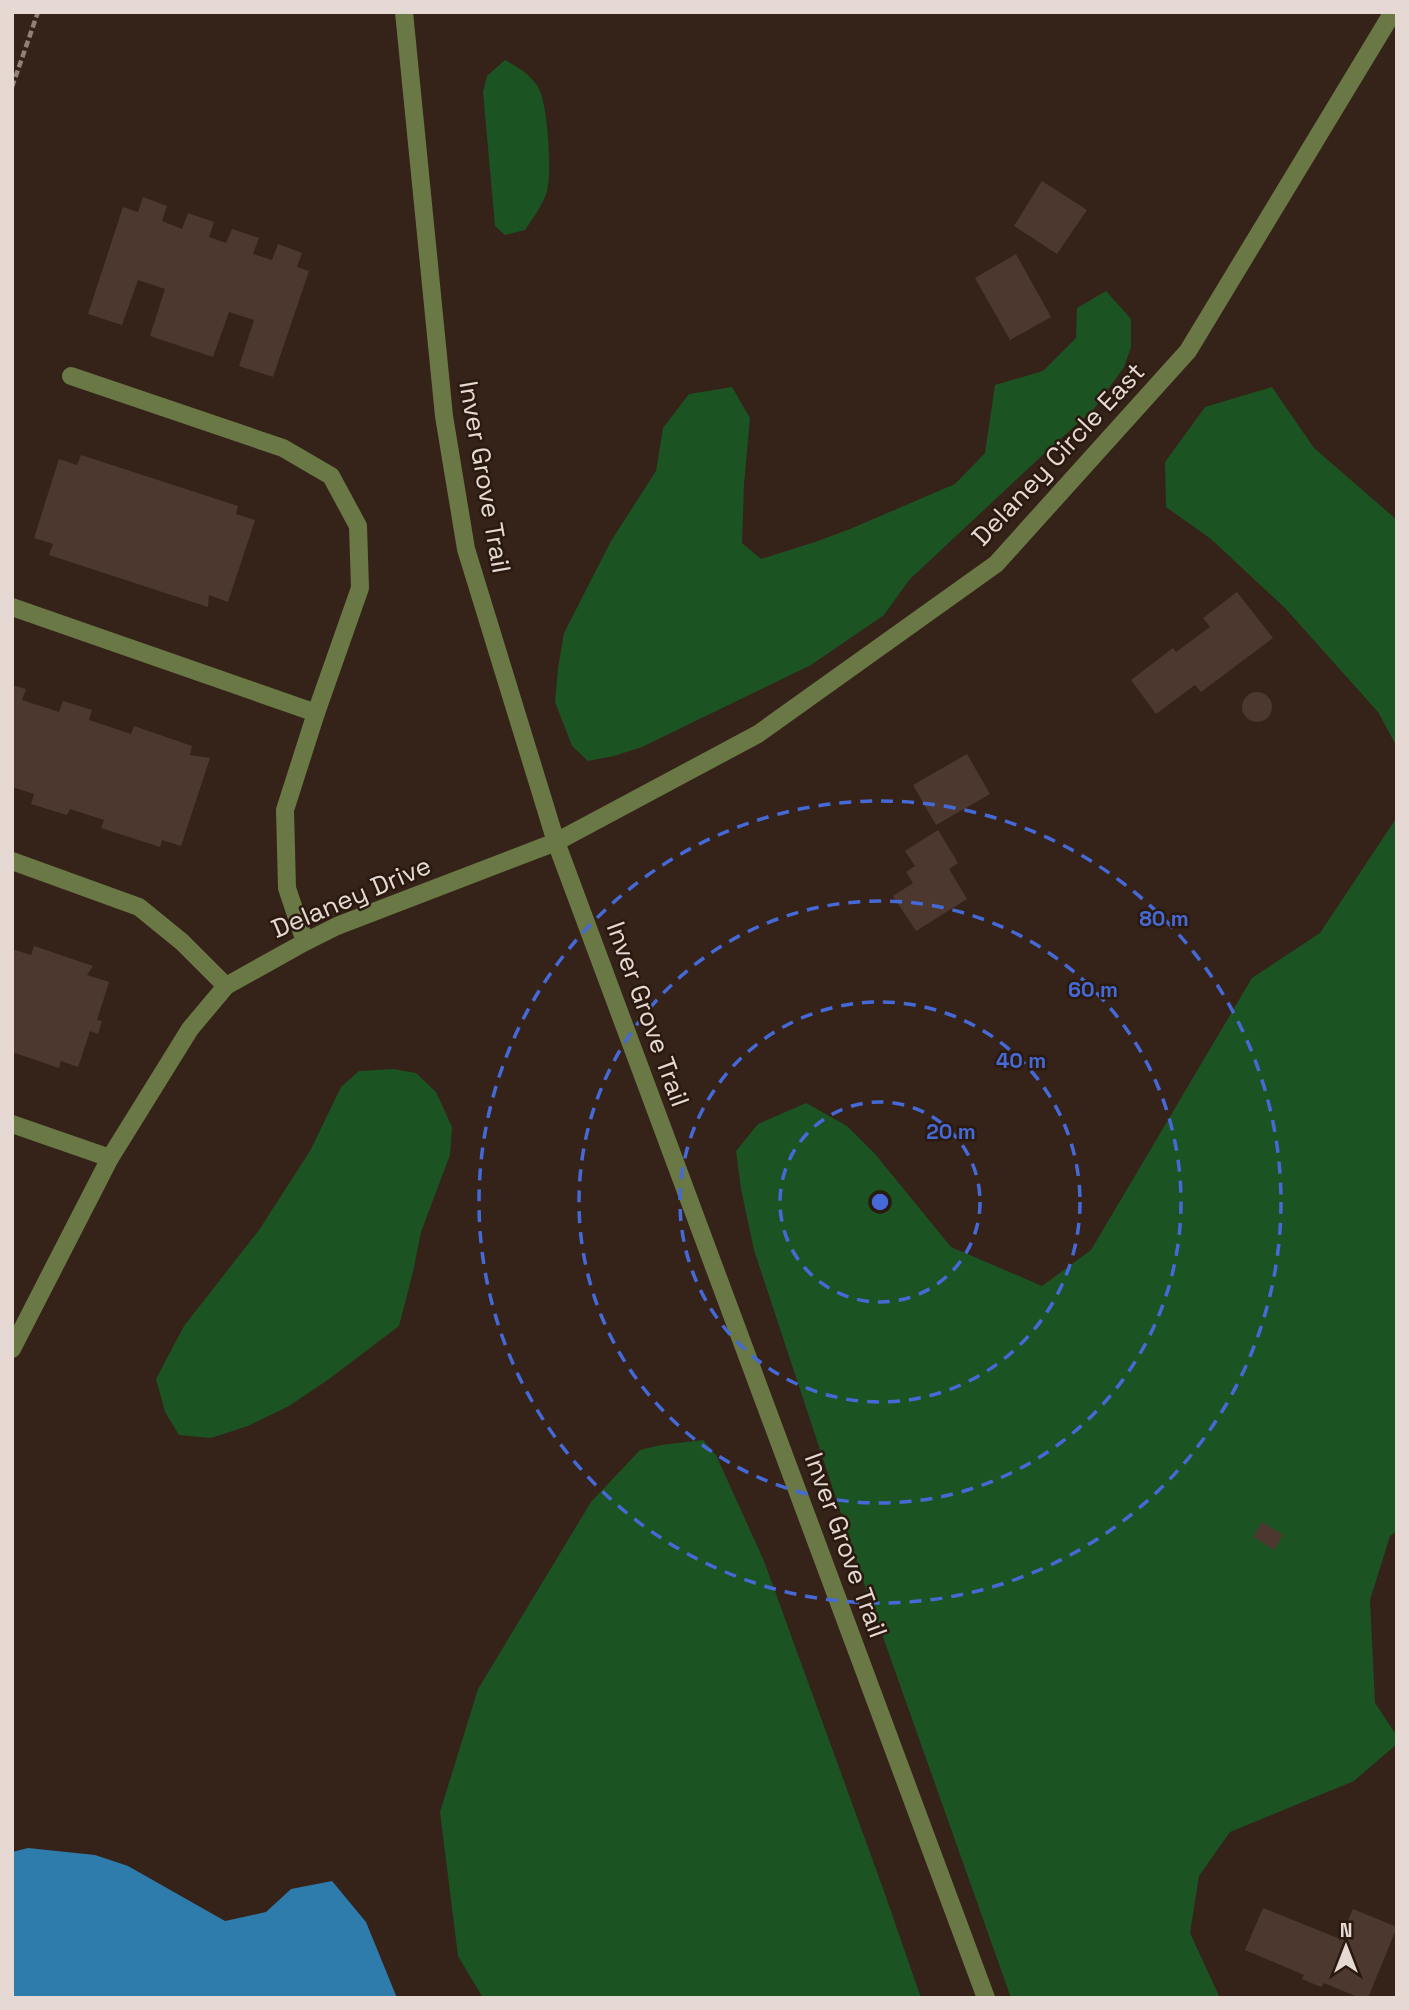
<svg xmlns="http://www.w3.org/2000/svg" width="1409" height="2010" font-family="'Space Grotesk',sans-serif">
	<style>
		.green { fill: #1c5322 }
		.water { fill: #2d7cac }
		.building { fill: #4d382f }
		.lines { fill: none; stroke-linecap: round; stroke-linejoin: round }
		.path { stroke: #908079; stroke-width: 4.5; stroke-dasharray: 7 3.5; stroke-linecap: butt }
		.minor { stroke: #697845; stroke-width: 18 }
		.ring { fill: none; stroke: #456ad7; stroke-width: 3.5; stroke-dasharray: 12 9 }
		.labels { text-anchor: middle; stroke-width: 5; stroke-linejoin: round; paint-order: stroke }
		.street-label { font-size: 26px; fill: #e6d9d3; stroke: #2a190f }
		.centre { fill: #456ad7; stroke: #2a190f; stroke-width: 3.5 }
		.ring-label { font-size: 21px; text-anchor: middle; font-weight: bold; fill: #456ad7; stroke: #2a190f; stroke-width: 5; stroke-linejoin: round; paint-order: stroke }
	</style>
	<rect width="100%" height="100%" fill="#352219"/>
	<g class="green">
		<path d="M505,60C518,67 530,74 538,87C548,103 552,173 547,191C543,205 533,218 525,230L505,235L495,226L483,92L487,76Z"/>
		<polygon points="1106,291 1131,319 1131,347 1124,367 1094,409 1047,451 909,580 884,615 811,665 642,747 614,756 588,761 572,746 555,702 558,668 564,633 611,541 656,471 663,428 689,394 732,387 750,418 744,484 742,543 761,559 815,542 850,529 955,484 985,453 995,385 1043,371 1076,338 1077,308"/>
		<polygon points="1272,387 1314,448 1397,520 1397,747 1378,712 1285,608 1211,539 1166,507 1165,462 1205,407"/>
		<polygon points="1397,817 1397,1531 1390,1536 1370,1600 1375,1703 1397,1736 1397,1744 1354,1781 1230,1832 1199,1876 1190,1933 1220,1998 1011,1998 867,1592 754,1250 741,1189 736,1151 758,1124 806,1103 847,1126 875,1154 951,1247 1042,1286 1091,1250 1252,978 1320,933"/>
		<polygon points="393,1069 416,1073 436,1092 452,1127 450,1155 421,1232 413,1272 399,1326 329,1379 289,1406 248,1426 211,1438 179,1435 165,1412 156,1379 184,1326 259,1230 310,1151 341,1087 359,1071"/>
		<polygon points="703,1440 716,1455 764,1561 885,1894 921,1998 483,1998 458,1956 440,1812 478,1689 591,1502 640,1450 661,1445"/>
	</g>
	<polygon class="water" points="28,1848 95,1855 128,1866 225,1921 266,1912 291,1889 332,1881 366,1922 397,1998 12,1998 12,1852"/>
	<g class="building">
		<polygon points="1042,181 1087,210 1057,254 1014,226"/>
		<polygon points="143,197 167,206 162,221 182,229 188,213 214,222 209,237 226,243 232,229 259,238 253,254 272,260 278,244 302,253 297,267 309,271 273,377 239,366 254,320 229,312 213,357 150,336 165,289 138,280 122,325 88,314 123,207 138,212"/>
		<polygon points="1016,254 1051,317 1010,340 975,278"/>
		<polygon points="81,455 238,506 236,514 255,520 228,602 209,595 208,607 49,555 53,544 34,538 59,459 77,465"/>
		<polygon points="1237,592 1273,638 1201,692 1195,685 1156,714 1131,680 1173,648 1176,652 1210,627 1203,618"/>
		<polygon points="12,685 26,689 22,700 59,712 63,701 92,710 89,720 131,734 134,726 192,746 190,755 210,758 181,846 162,840 160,847 101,828 104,820 70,809 67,815 31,804 34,794 12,787"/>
		<circle cx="1257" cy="707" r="15"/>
		<polygon points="967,754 990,794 936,825 913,785"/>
		<polygon points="938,830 958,863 949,869 967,899 916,931 893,896 913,883 906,872 915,866 905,851"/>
		<polygon points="34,946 93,966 87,975 109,982 97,1020 102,1021 98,1034 90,1031 78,1067 61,1061 59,1068 12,1052 12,949 31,955"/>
		<polygon points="1262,1522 1283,1535 1274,1550 1253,1537"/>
		<polygon points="1263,1908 1340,1939 1353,1909 1397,1927 1368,1998 1360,1998 1324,1983 1321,1987 1302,1979 1304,1975 1245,1950"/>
	</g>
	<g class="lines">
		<polyline class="path" points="12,87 38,12"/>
		<g class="minor">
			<polyline points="404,12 444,416 466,549 556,842 986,1998"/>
			<polyline points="71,376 283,448 331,476 358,526 360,588 316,713 285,810 287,888 305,942"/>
			<polyline points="12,607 316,713"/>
			<polyline points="12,861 139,907 182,942 226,986"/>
			<polyline points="12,1124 110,1158 190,1029 226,986 305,942 337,926 556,842 758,734 996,564 1188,351 1393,12"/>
			<polyline points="12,1349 110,1158"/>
		</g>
	</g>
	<g class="ring">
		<circle cx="880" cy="1202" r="100"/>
		<circle cx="880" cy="1202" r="200"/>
		<circle cx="880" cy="1202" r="301"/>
		<circle cx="880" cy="1202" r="401"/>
	</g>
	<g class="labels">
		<g class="street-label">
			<text transform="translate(1058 454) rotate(-47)" y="9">Delaney Circle East</text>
			<text transform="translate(485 477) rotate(80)" y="9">Inver Grove Trail</text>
			<text transform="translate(351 897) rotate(-23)" y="9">Delaney Drive</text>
			<text transform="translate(648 1014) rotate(70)" y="9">Inver Grove Trail</text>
			<text transform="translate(846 1545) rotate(70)" y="9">Inver Grove Trail</text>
		</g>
	</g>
	<circle cx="880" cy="1202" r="10" class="centre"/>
	<g class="ring-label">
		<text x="1164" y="926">80 m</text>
		<text x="1093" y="997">60 m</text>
		<text x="1021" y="1068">40 m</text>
		<text x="951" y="1139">20 m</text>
	</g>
	<rect width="1409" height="2010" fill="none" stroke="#e6d9d3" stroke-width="28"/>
	<g transform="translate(1346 1947)" stroke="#2a190f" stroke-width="5" paint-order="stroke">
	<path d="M0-5L12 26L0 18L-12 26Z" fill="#e6d9d3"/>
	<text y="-10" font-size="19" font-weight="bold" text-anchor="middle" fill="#e6d9d3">N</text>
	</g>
</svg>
